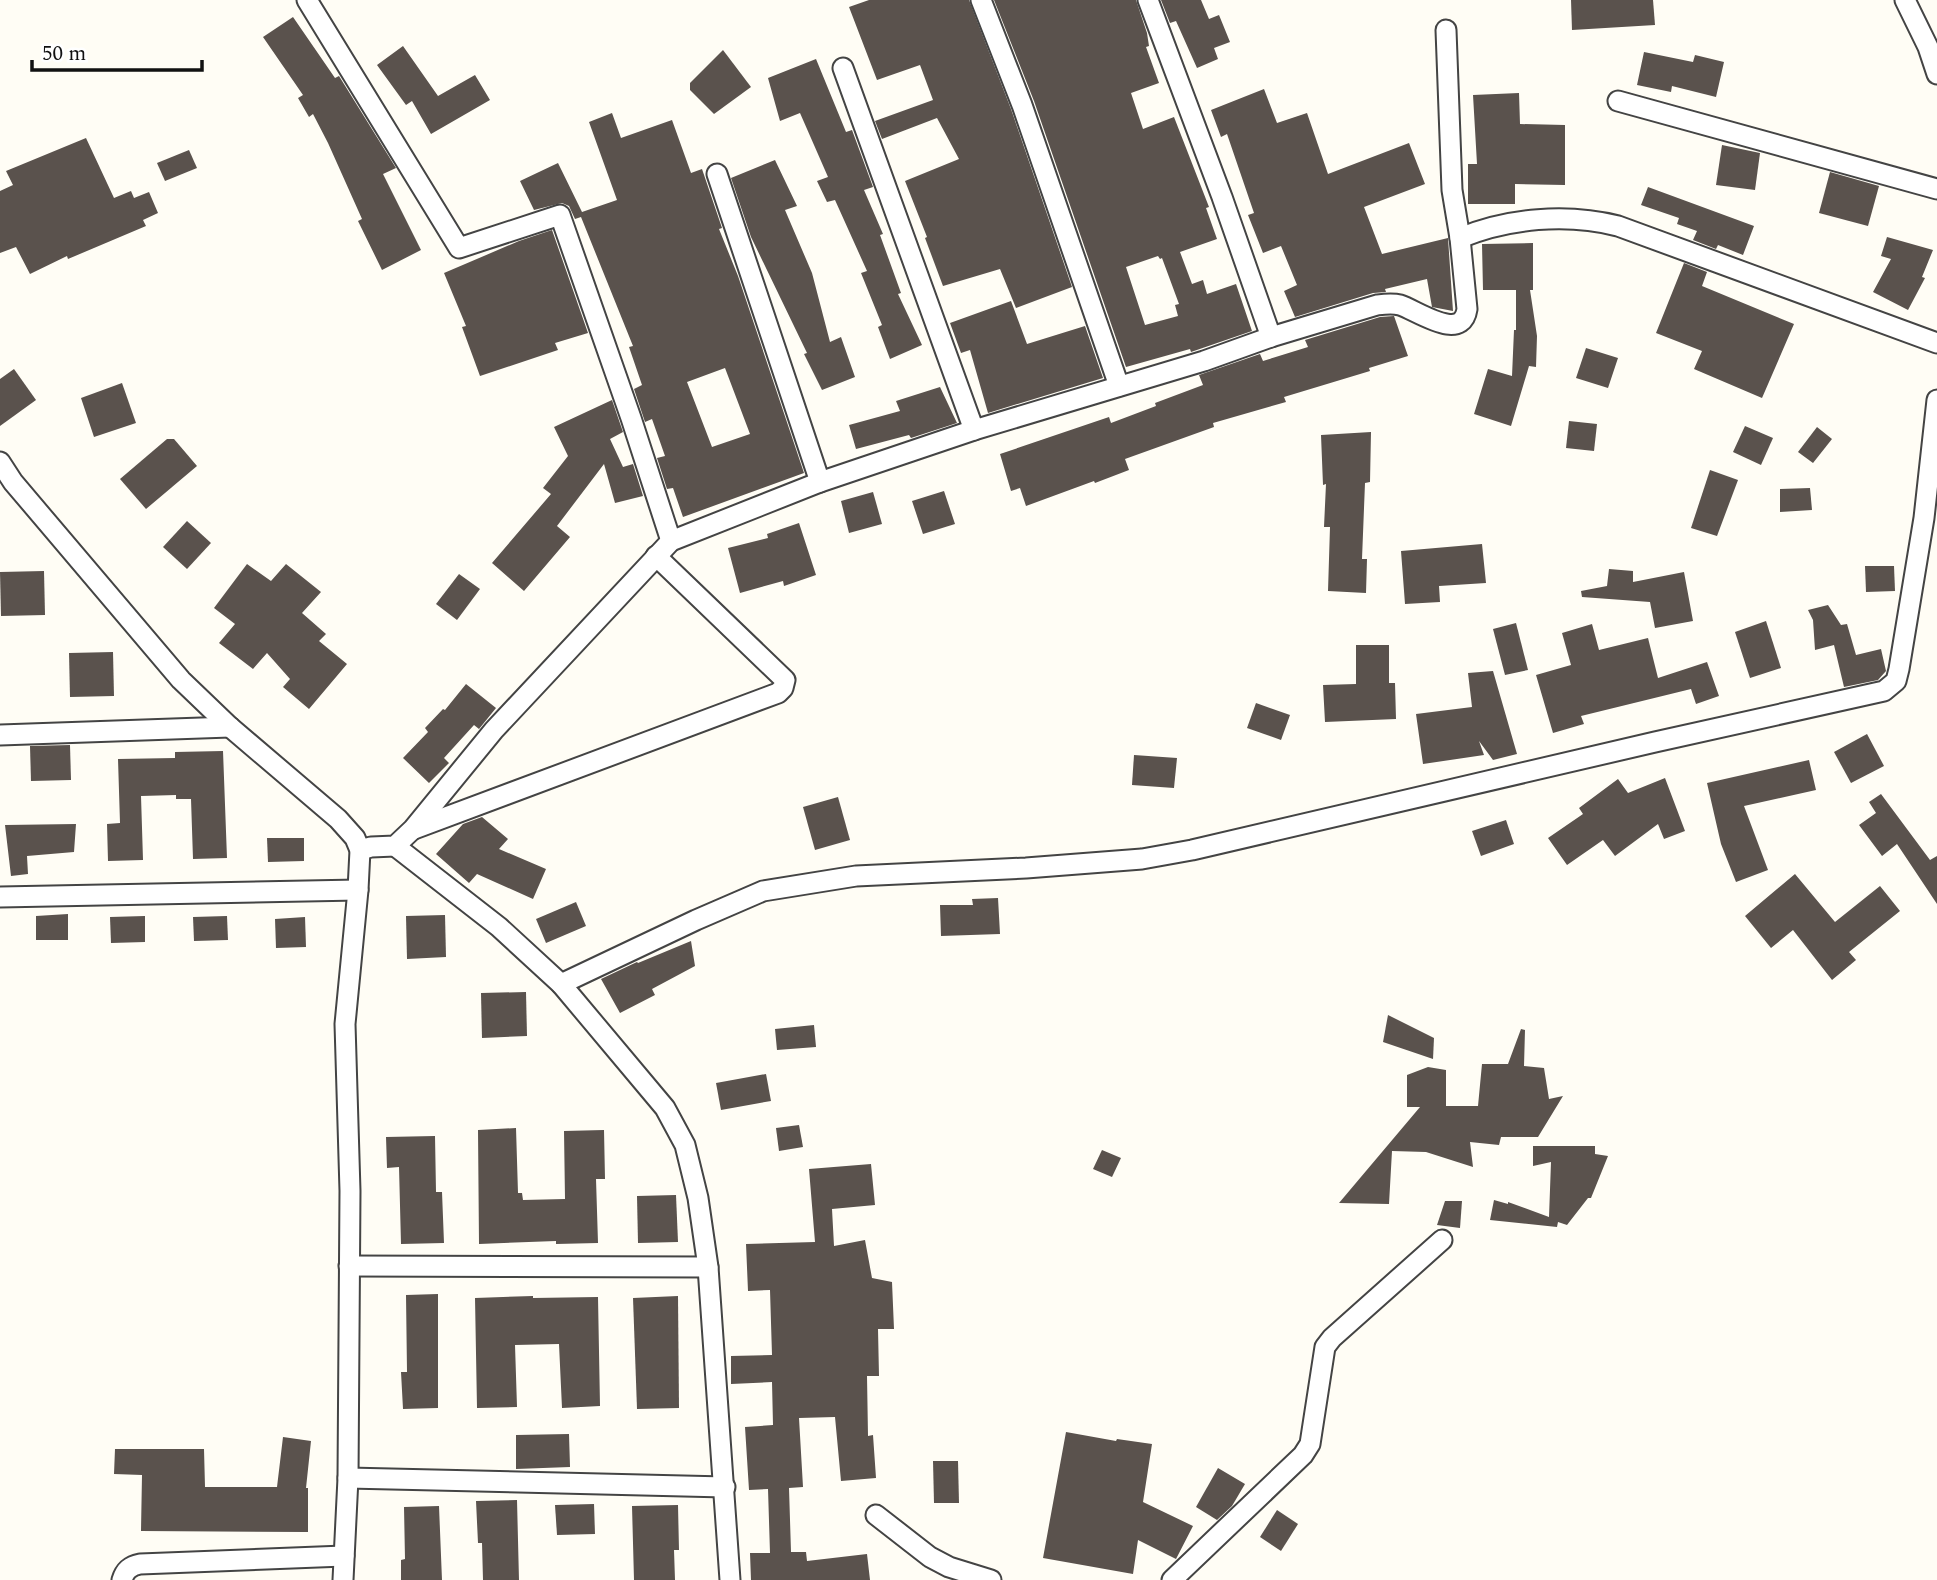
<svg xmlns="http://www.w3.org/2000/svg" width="1937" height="1580" font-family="Spectral,serif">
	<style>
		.building { fill: #5a524d; fill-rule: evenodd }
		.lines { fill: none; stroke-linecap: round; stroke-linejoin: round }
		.minor-casing { stroke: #444; stroke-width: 23 }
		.minor { stroke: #fff; stroke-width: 19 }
	</style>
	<rect width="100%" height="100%" fill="#fffdf5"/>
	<g class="building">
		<polygon points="869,0 969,0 1011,109 1072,287 1016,308 1000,269 943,286 925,238 927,237 905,181 959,159 937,118 882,139 875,121 933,100 920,65 877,80 849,7"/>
		<path d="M994,0H1136L1147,33L1149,46L1146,47L1159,83L1131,93L1143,129L1174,117L1209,207L1206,208L1217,239L1180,252L1192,284L1203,280L1207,294L1236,284L1252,331L1191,352L1190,349L1126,367L1034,101ZM1158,256L1160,259L1162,258L1179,304L1175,305L1178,316L1145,325L1126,267Z"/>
		<polygon points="1161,0 1201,0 1209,19 1219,15 1230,42 1214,48 1218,59 1197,68 1176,21 1170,23"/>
		<polygon points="1571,0 1653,0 1655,25 1572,30"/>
		<polygon points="293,17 335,78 339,76 396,168 383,174 421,250 382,270 358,221 362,219 328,143 313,114 309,117 298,98 303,95 263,37"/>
		<polygon points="403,46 438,96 475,75 490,100 431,134 412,101 406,105 377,65"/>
		<polygon points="723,50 751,87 714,114 690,90 690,83"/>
		<polygon points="1644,52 1693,62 1695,55 1724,62 1716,97 1672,86 1671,92 1637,85"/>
		<polygon points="816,59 846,132 852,130 873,187 864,190 883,234 880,235 901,293 898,294 922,345 890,359 878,327 882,325 861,273 867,271 835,200 827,202 817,181 828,177 800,113 780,121 768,78"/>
		<polygon points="1264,89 1277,123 1307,113 1328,174 1409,143 1425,184 1364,207 1382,254 1448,238 1453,311 1432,307 1427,279 1385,289 1386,292 1373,293 1295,317 1284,291 1297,285 1281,246 1263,253 1248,215 1254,213 1227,134 1221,137 1211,110"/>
		<polygon points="1519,93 1520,124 1565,125 1565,185 1515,184 1515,204 1468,204 1468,164 1477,164 1473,95"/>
		<path d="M612,113L621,138L672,120L691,173L702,169L722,228L719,229L738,276L804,473L683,517L673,488L667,489L657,458L665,456L652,419L645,422L634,389L642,385L629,347L633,346L581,217L575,219L569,206L562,203L534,210L520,181L558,163L582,212L617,200L589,122ZM725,368L750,434L712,447L687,382Z"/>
		<polygon points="86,138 114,198 131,191 134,198 149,192 158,213 143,220 146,226 68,259 67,256 30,274 16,247 0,253 0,191 13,185 6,171"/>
		<polygon points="1722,145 1760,153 1755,190 1716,185"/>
		<polygon points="189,150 197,168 165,181 157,163"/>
		<polygon points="775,160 797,206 785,210 812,273 830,342 841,337 855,377 822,390 804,354 807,353 751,237 731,178"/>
		<polygon points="1830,172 1879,186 1868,226 1819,213"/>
		<polygon points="1648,187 1754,226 1743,255 1718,245 1716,249 1693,240 1697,231 1677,224 1679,218 1641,205"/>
		<polygon points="552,230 588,333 555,343 558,350 480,376 462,327 466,326 444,273 519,241"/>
		<polygon points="1887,237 1933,250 1922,277 1925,278 1908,310 1873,292 1891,259 1881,256"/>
		<polygon points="1533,243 1533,290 1530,290 1537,336 1536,367 1529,366 1511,426 1474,414 1488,369 1512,376 1514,330 1516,330 1516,290 1483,290 1482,244"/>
		<polygon points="1684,263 1707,272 1702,286 1794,324 1762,398 1694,369 1702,351 1656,333"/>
		<polygon points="1011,301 1027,344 1085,326 1103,378 988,413 970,350 961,353 950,323"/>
		<polygon points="1394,316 1408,356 1369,368 1370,371 1284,397 1286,402 1213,423 1214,427 1125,459 1129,470 1095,483 1094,481 1026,506 1020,488 1011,491 1000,454 1109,417 1111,423 1156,406 1155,403 1203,385 1199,375 1260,354 1263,361 1308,347 1305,340 1380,317"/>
		<polygon points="1586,348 1618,358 1608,388 1576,378"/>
		<polygon points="14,369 36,400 0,426 0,379"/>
		<polygon points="122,383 136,423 94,437 81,398"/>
		<polygon points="940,387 957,423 911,438 909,435 856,449 849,425 900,411 896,401"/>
		<polygon points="612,400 623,432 610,439 623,467 633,464 643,496 615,503 604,464 557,526 570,537 524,591 492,563 551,494 543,488 568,456 554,427"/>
		<polygon points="1569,421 1597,424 1594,451 1566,448"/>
		<polygon points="1745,426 1773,438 1761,465 1733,452"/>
		<polygon points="1817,427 1832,439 1813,463 1798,452"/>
		<polygon points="1371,432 1370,482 1365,483 1362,559 1367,559 1366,593 1328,591 1330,527 1324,527 1326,484 1323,485 1321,435"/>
		<polygon points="167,439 174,439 197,466 146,509 120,479"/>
		<polygon points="1710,470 1738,480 1717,536 1691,528"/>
		<polygon points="1810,488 1812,510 1780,512 1780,489"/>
		<polygon points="944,491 955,524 923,534 912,501"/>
		<polygon points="873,492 882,524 849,533 841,501"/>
		<polygon points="187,521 211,543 187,569 163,547"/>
		<polygon points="799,523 816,575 784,586 783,581 740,593 728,548 768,538 767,534"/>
		<polygon points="1482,544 1486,583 1439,586 1440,602 1405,604 1401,551"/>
		<polygon points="247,564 271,581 286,564 321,592 302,613 326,634 319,641 347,664 309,709 283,687 290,679 267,653 253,669 219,643 235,624 214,608"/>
		<polygon points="1865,566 1894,566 1895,591 1866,592"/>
		<polygon points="1609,569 1633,571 1633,582 1684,572 1693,621 1655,628 1650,602 1582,597 1581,591 1607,586"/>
		<polygon points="44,571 45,615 1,616 0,572"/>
		<polygon points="459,574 480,589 457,620 436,604"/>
		<polygon points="1828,605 1841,625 1847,624 1856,655 1881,649 1886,671 1878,680 1844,687 1834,645 1815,650 1813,620 1808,610"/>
		<polygon points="1766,621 1781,668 1750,678 1735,632"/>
		<polygon points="1516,623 1528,670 1505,675 1493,629"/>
		<polygon points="1592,624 1599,650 1648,638 1658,678 1707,662 1719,696 1696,704 1691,689 1581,716 1584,724 1553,733 1536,675 1571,665 1562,633"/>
		<polygon points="1356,645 1389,645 1389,683 1395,683 1396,719 1325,722 1323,685 1356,684"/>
		<polygon points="113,652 114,696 70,697 69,653"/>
		<polygon points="1493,671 1517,754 1493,760 1479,741 1484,755 1423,764 1416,714 1472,707 1468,673"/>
		<polygon points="466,684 496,708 479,729 474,725 444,758 449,763 429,783 403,758 428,732 425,728 443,709 445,710"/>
		<polygon points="1256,703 1290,715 1281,740 1247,728"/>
		<polygon points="1867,734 1884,766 1851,783 1834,752"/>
		<polygon points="70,745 71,780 31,781 30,746"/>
		<polygon points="223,751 227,858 193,859 191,799 176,799 176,795 141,796 143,860 108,861 107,824 120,823 118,759 175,758 175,752"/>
		<polygon points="1134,755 1177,758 1174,788 1132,785"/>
		<polygon points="1809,760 1816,790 1744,806 1768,870 1736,882 1721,844 1707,783"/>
		<polygon points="1665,778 1685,831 1664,839 1658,824 1615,856 1603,840 1567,865 1548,838 1583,814 1579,808 1618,779 1628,793"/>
		<polygon points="1881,794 1930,860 1937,856 1937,904 1897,844 1882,856 1859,825 1876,813 1869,802"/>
		<polygon points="838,797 850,840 815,850 803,807"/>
		<polygon points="482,817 508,839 499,849 546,869 533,899 477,874 469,883 436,854 463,824"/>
		<polygon points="1506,820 1514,844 1481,856 1472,831"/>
		<polygon points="76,824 74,852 27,856 28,874 11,876 5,825"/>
		<polygon points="267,838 304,838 304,861 268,862"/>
		<polygon points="1795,874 1835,922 1880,886 1900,911 1849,952 1856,960 1832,980 1793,930 1771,948 1745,916"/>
		<polygon points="998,898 1000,934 941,936 940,905 973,905 972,899"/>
		<polygon points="576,902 586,926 546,943 536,919"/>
		<polygon points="68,914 68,940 36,940 36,916"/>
		<polygon points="445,915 446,957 407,959 406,916"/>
		<polygon points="145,916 145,942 111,943 110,917"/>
		<polygon points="227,916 228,940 194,941 193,917"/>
		<polygon points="305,917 306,947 276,948 275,919"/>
		<polygon points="691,941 695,966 652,989 655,995 620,1013 601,979 637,962 638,963"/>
		<polygon points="526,992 527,1036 482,1038 481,993"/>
		<polygon points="1388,1015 1434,1038 1433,1059 1383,1042"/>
		<polygon points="814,1025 816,1047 777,1050 775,1029"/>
		<polygon points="1521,1029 1525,1030 1524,1066 1544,1068 1549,1099 1563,1096 1538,1137 1501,1137 1499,1145 1470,1142 1473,1167 1426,1152 1392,1151 1389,1204 1339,1203 1420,1107 1407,1107 1407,1075 1428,1067 1446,1070 1446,1106 1478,1106 1482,1064 1508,1064"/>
		<polygon points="766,1074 771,1101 721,1110 716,1083"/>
		<polygon points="799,1125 803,1147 779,1151 776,1128"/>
		<polygon points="516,1128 518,1193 522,1193 523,1200 565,1199 564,1131 604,1130 605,1179 596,1179 598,1243 556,1244 556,1241 479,1244 478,1130"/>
		<polygon points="435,1136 436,1192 442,1192 444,1243 401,1244 399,1167 387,1168 386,1137"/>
		<polygon points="1533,1146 1595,1146 1595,1154 1608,1156 1591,1198 1588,1198 1567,1225 1558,1222 1557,1227 1490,1220 1494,1200 1508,1204 1508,1202 1549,1217 1551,1162 1533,1166"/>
		<polygon points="1102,1150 1121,1158 1112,1177 1093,1169"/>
		<polygon points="871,1164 875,1205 832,1209 834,1246 865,1240 872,1278 892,1282 894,1329 878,1329 879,1376 867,1376 868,1436 873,1435 876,1478 841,1481 835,1417 799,1418 803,1487 789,1488 791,1552 806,1552 807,1561 867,1554 870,1580 751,1580 750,1553 770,1553 768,1489 749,1490 745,1427 773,1425 772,1382 731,1384 731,1356 772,1355 770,1290 748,1291 746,1244 815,1242 809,1169"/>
		<polygon points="676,1195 678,1242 638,1243 637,1196"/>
		<polygon points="1445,1201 1462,1201 1460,1228 1437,1225"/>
		<polygon points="438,1294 438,1408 403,1409 401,1372 407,1372 406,1295"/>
		<polygon points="533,1296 533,1298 598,1297 600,1406 562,1408 559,1344 515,1345 517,1407 477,1408 475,1298"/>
		<polygon points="678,1296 679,1408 637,1409 633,1298"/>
		<polygon points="1066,1432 1116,1441 1117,1439 1152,1444 1143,1502 1193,1526 1176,1559 1138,1540 1133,1574 1043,1558"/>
		<polygon points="569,1434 570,1467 516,1469 516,1435"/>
		<polygon points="283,1437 311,1441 306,1488 308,1488 308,1532 141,1531 142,1475 114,1474 115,1449 204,1449 205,1487 277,1487"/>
		<polygon points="933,1461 958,1461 959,1503 934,1503"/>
		<polygon points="1218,1468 1245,1484 1232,1506 1217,1520 1196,1507"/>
		<polygon points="517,1500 519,1580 483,1580 482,1543 478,1543 476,1501"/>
		<polygon points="594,1504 595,1534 557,1535 555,1505"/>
		<polygon points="678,1505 679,1550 674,1550 675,1580 634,1580 632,1506"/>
		<polygon points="439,1506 442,1580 401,1580 401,1560 405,1559 404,1507"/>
		<polygon points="1277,1510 1298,1524 1281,1551 1260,1537"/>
	</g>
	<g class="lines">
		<g class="minor-casing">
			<g id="minor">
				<polyline points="307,0 459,248 560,215 631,418 671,541"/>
				<polyline points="981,0 1022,105 1119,386"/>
				<polyline points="1148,0 1222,197 1271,337"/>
				<polyline points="1905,0 1928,47 1937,74"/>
				<polyline points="843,68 974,430"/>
				<polyline points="1618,101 1937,189"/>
				<polyline points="717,174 820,482"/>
				<path d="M1460,238C1508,218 1567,213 1618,226L1937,343"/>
				<polyline points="0,462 13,482 181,680 230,727 338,819 355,838 360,850 358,890 345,1024 350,1191 348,1478 343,1580"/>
				<polyline points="0,735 230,727"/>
				<polyline points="414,829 778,693 783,688 785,680 656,556"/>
				<polyline points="395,846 499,927 561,984 665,1108 685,1145 698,1198 708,1267 730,1580"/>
				<path d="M360,850L371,847L395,846L413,829L494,730L671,541L820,482L974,430L1204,361L1271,337L1377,305C1385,304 1392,303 1400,305C1418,311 1462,343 1467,309L1460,238L1452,190L1446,30"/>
				<polyline points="0,897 358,890"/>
				<polyline points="561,984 696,920 763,891 856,876 1026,868 1142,859 1192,850 1655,742 1884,691 1896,681 1899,669 1924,518 1937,400"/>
				<polyline points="349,1266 708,1267"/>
				<polyline points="348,1478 725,1487"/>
				<polyline points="876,1515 930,1557 949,1567 991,1580"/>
				<path d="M122,1580C125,1570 130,1566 140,1564L344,1556"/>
				<polyline points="1172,1580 1303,1455 1310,1444 1312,1431 1325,1347 1332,1338 1442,1240"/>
			</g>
		</g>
		<use href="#minor" class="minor"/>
	</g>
	<path d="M32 60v10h170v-10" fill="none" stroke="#111111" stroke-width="3.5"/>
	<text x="42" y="60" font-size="21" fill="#111111" stroke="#ffffff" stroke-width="5" paint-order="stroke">50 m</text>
</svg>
